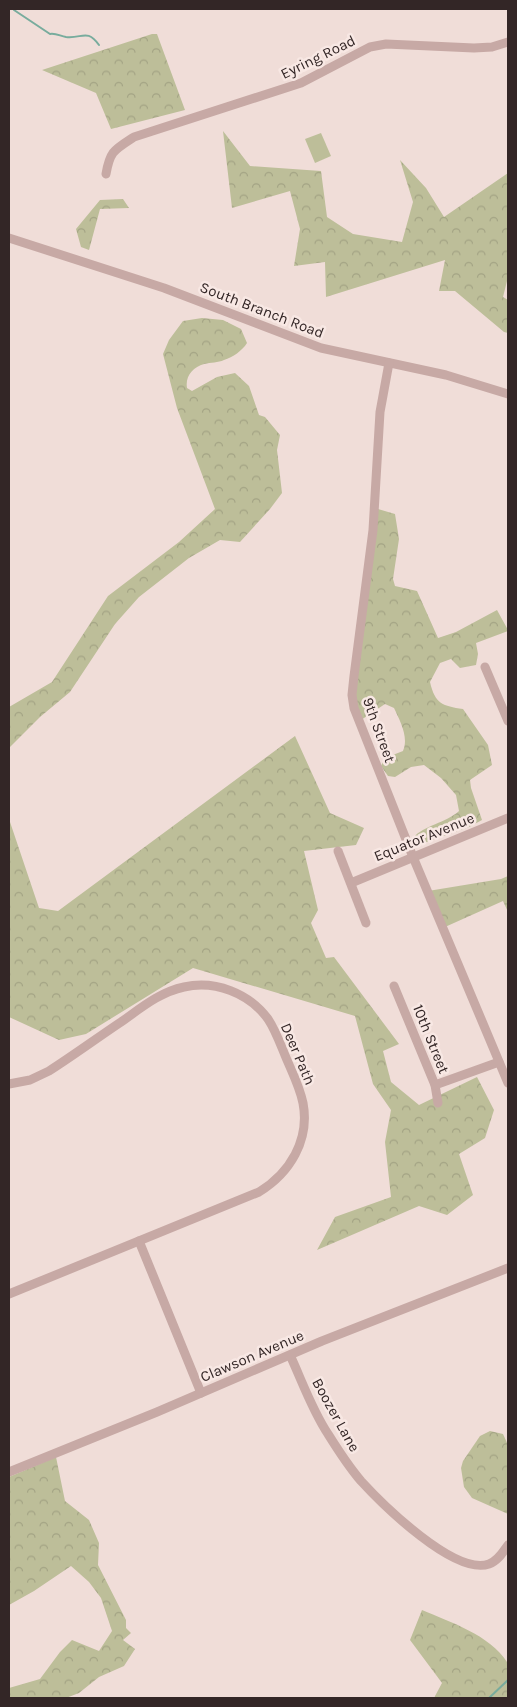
<svg xmlns="http://www.w3.org/2000/svg" width="517" height="1707" font-family="Karla,sans-serif">
	<style>
		.green { fill: #bdbe99 }
		.forest { fill: url(#forest-crowns) }
		.lines { fill: none; stroke-linecap: round; stroke-linejoin: round }
		.stream { stroke: #78ac9d; stroke-width: 2 }
		.minor { stroke: #c7a9a5; stroke-width: 9 }
		.labels { text-anchor: middle; stroke-width: 5; stroke-linejoin: round; paint-order: stroke }
		.street-label { font-size: 15px; fill: #332626; stroke: #f8e8e4 }
	</style>
	<defs>
		<pattern id="forest-crowns" width="20" height="18" patternUnits="userSpaceOnUse" patternTransform="scale(1.25)"><rect width="20" height="18" fill="#bdbe99"/><path d="M2 6a3 3 0 1 1 6 0M12 15a3 3 0 1 1 6 0" fill="none" stroke="#a3a384"/></pattern>
	</defs>
	<rect width="100%" height="100%" fill="#f0ddd8"/>
	<polygon class="green" points="321,133 331,156 315,163 305,139"/>
	<g class="forest">
		<polygon points="152,34 157,34 185,110 111,129 96,93 42,70"/>
		<polygon points="223,131 250,166 321,171 327,217 353,234 402,242 413,202 400,160 426,188 444,217 508,173 508,277 503,297 508,300 508,333 504,332 455,291 439,291 445,260 326,297 325,262 294,266 300,229 290,191 232,208"/>
		<polygon points="123,199 129,208 100,209 89,250 81,247 76,229 100,200"/>
		<path d="M202,318L223,320L241,329L247,343C242,351 233,357 224,360C218,363 211,362 204,364C193,367 185,376 187,388L192,391L217,377L235,373L249,386L259,415L265,417L280,435L277,450L282,493L270,509L240,542L220,540L189,558L139,597L115,624L70,692L40,717L9,748V707L52,682L108,596L179,542L215,509L177,408L163,354L169,340L183,321Z"/>
		<path d="M378,509L395,514L399,539L393,579L395,586L417,591L438,638L456,632L497,610L508,630V631L476,643L478,654L476,665L460,668L451,659L440,663L430,682C435,704 443,706 463,709L488,745L492,765L470,780L471,788L482,820L469,827L421,844L413,838C424,825 446,823 459,811L456,795L441,778L424,765L411,767L395,777L388,776L381,766L385,758L403,751C409,737 400,721 394,708L385,704L361,720L354,693Z"/>
		<polygon points="295,736 330,813 364,828 356,845 304,851 318,910 311,923 326,958 334,957 399,1044 383,1051 391,1082 419,1105 477,1077 494,1110 485,1138 459,1154 473,1195 447,1215 419,1206 317,1250 335,1217 391,1197 385,1142 391,1110 373,1084 355,1016 193,968 86,1034 59,1040 9,1017 9,819 39,908 58,911"/>
		<polygon points="508,876 508,912 503,901 445,927 428,891 501,879"/>
		<polygon points="490,1431 503,1434 508,1445 508,1514 472,1498 464,1487 461,1468 463,1461 480,1436"/>
		<polygon points="56,1457 65,1501 89,1520 99,1543 98,1565 126,1620 126,1628 131,1633 123,1640 135,1649 124,1666 99,1677 79,1693 66,1698 9,1698 9,1688 40,1679 60,1652 72,1640 99,1651 112,1631 101,1598 89,1582 71,1566 34,1591 9,1605 9,1477"/>
		<path d="M422,1610C450,1622 490,1635 507,1662H508V1698H434L442,1683L410,1640Z"/>
	</g>
	<g class="lines">
		<g class="stream">
			<path d="M14,10L50,34C56,33 60,36 66,37C82,39 87,28 99,45"/>
			<polyline points="489,1698 508,1680"/>
		</g>
		<g class="minor">
			<path d="M106,174C110,151 114,150 134,137L301,83L370,47L386,44L474,48L492,47L508,42"/>
			<polyline points="9,238 164,288 321,348 446,375 508,394"/>
			<polyline points="389,363 380,412 373,530 354,676 352,695 354,708 413,857 508,1083"/>
			<polyline points="485,667 508,721"/>
			<polyline points="338,851 366,923"/>
			<polyline points="351,883 508,818"/>
			<polyline points="394,986 435,1085 438,1103"/>
			<path d="M9,1084L30,1080L49,1071C74,1055 97,1038 121,1022C141,1008 160,992 184,987C215,980 249,993 268,1019C276,1031 281,1046 287,1060C293,1074 300,1088 303,1103C310,1140 290,1173 259,1192L9,1294"/>
			<polyline points="435,1085 499,1062"/>
			<polyline points="139,1241 201,1393"/>
			<path d="M290,1355C302,1381 312,1410 328,1434C338,1450 349,1467 361,1481C383,1505 455,1576 489,1564C498,1561 503,1552 508,1545"/>
			<polyline points="9,1472 157,1412 322,1341 508,1268"/>
		</g>
	</g>
	<g class="labels">
		<g class="street-label">
			<text transform="translate(318 57) rotate(-26)" y="5">Eyring Road</text>
			<text transform="translate(262 310) rotate(21)" y="5">South Branch Road</text>
			<text transform="translate(379 730) rotate(70)" y="5">9th Street</text>
			<text transform="translate(424 837) rotate(-22)" y="5">Equator Avenue</text>
			<text transform="translate(431 1039) rotate(68)" y="5">10th Street</text>
			<text transform="translate(298 1054) rotate(67)" y="5">Deer Path</text>
			<text transform="translate(252 1356) rotate(-23)" y="5">Clawson Avenue</text>
			<text transform="translate(336 1415) rotate(61)" y="5">Boozer Lane</text>
		</g>
	</g>
	<rect width="517" height="1707" fill="none" stroke="#332626" stroke-width="20"/>
</svg>
